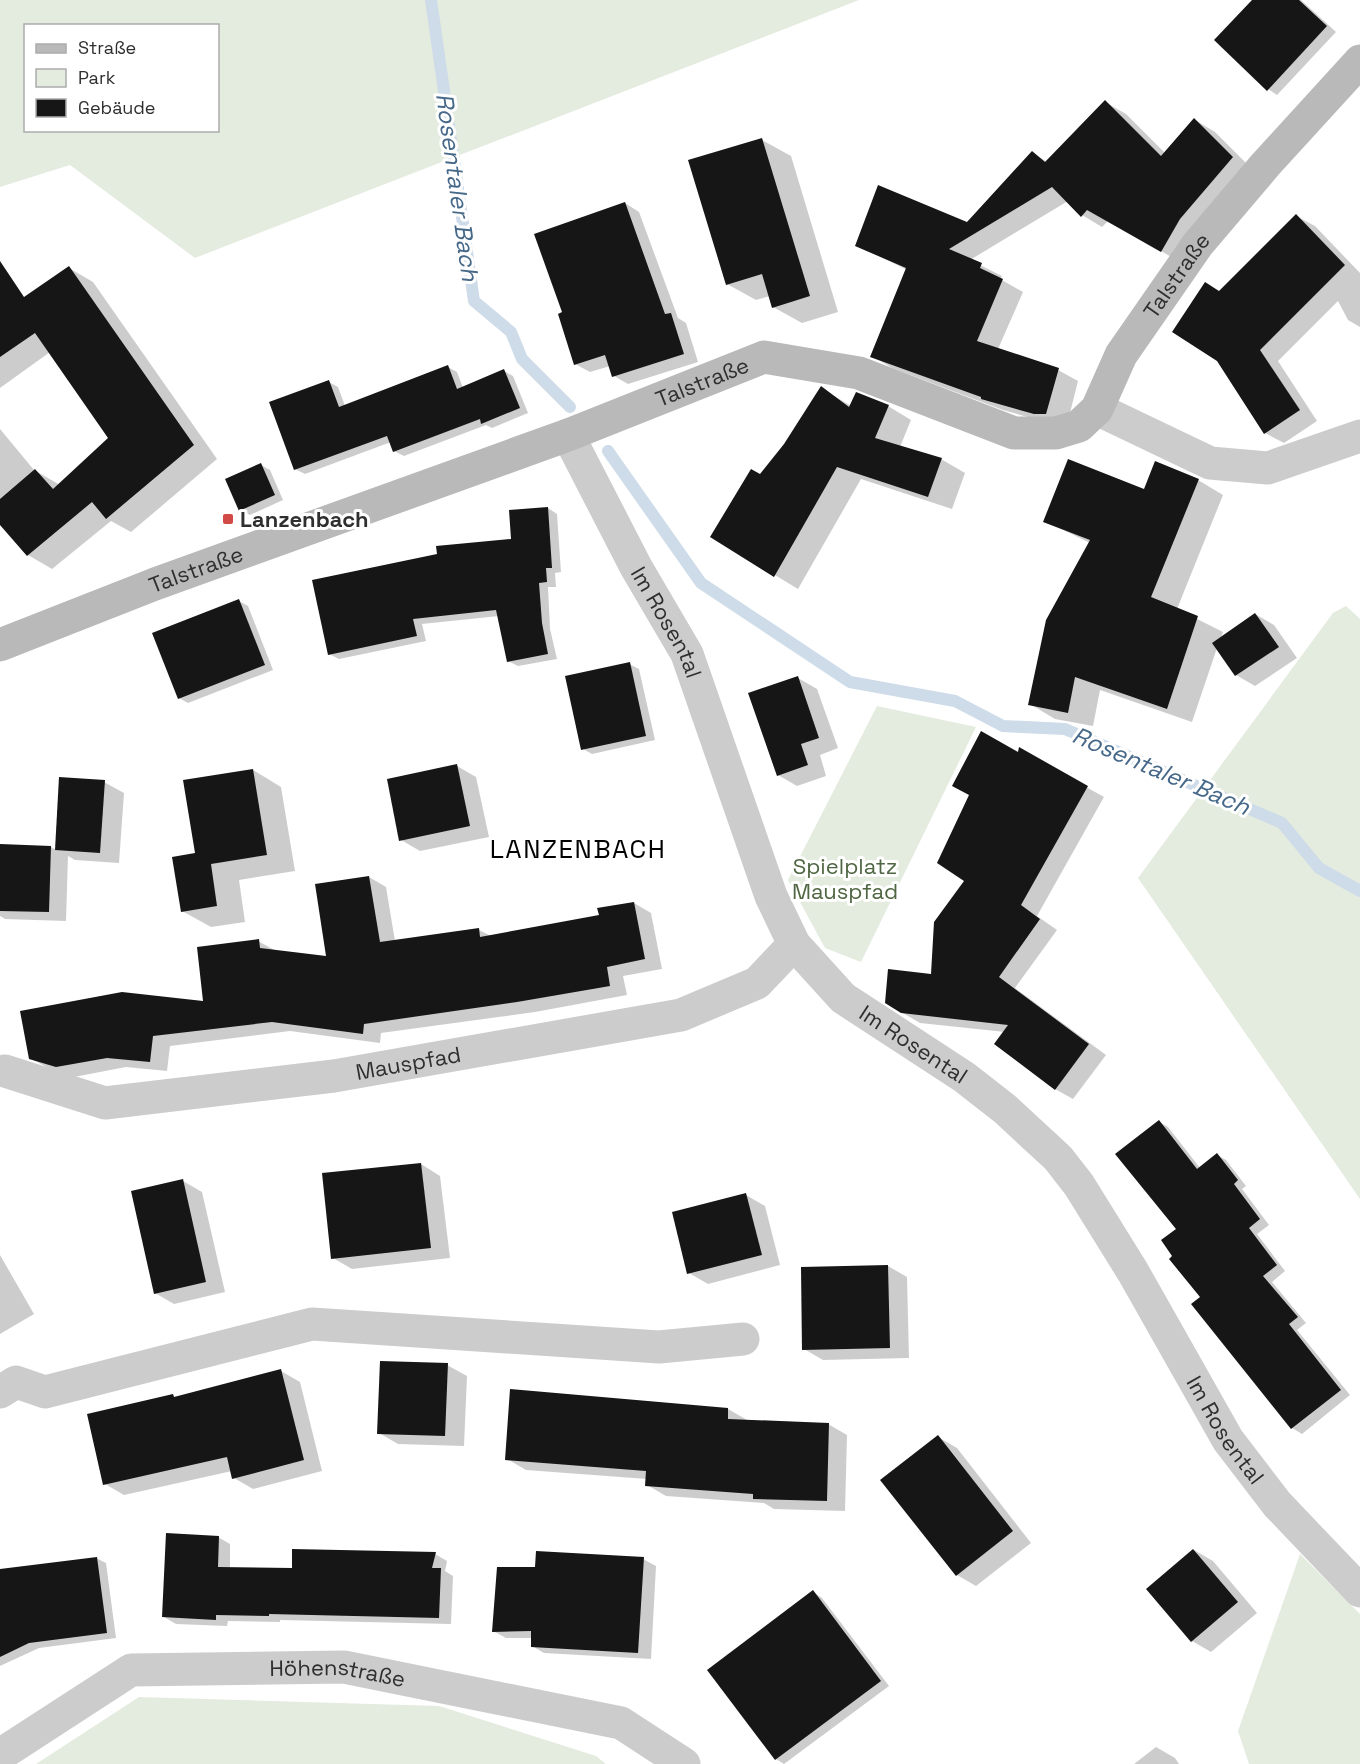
<svg xmlns="http://www.w3.org/2000/svg" width="1360" height="1764" font-family="'Space Grotesk',sans-serif">
	<style>
		.green { fill: #e4ebdf; fill-rule: evenodd }
		.shadow { fill: #0003 }
		.lines { fill: none; stroke-linecap: round; stroke-linejoin: round }
		.stream { stroke: #cedbe8; stroke-width: 12 }
		.building { fill: #161616 }
		.street { stroke: #ccc; stroke-width: 33 }
		.secondary { stroke: #b9b9b9; stroke-width: 33 }
		.poi-dot { fill: #d24a46; stroke: #fff; stroke-width: 2 }
		.labels { text-anchor: middle; stroke-width: 6; stroke-linejoin: round; paint-order: stroke }
		.street-label { font-size: 22px; fill: #2f2f2f; stroke: #fff }
		.poi-label { font-size: 22px; font-weight: bold; fill: #2f2f2f; stroke: #fff; text-anchor: start }
		.park-label { font-size: 22px; fill: #4f6642; stroke: #fff }
		.water-label { font-size: 24px; font-style: italic; fill: #466889; stroke: #fff }
		.quarter-label { font-size: 26px; letter-spacing: 1.5px; fill: #000; stroke: #fff }
	</style>
	<rect width="100%" height="100%" fill="#fff"/>
	<g class="green">
		<path d="M0,0H859L195,258L70,165L0,187ZM26,26H218V130H26Z"/>
		<polygon points="1346,606 1360,619 1360,1199 1138,878 1333,613"/>
		<polygon points="877,706 976,727 861,962 825,948 788,880"/>
		<polygon points="1300,1554 1360,1614 1360,1764 1249,1764 1238,1731"/>
		<polygon points="139,1697 439,1706 596,1756 606,1764 36,1764"/>
	</g>
	<g class="shadow">
		<polygon points="1254,0 1301,0 1336,32 1277,95 1268,89"/>
		<polygon points="1105,102 1126,114 1165,153 1195,120 1215,132 1252,169 1182,263 1108,221 1102,227 1082,215 1068,201 970,260 1002,276 1000,279 1023,292 998,349 1058,370 1078,381 1067,425 1056,425 1003,410 892,368 872,356 907,270 857,245 968,224 1033,153 1047,162"/>
		<polygon points="762,140 791,156 838,312 802,323 773,307 770,296 756,300 727,284"/>
		<polygon points="625,203 639,212 678,318 686,323 698,362 628,384 614,376 610,366 590,372 575,364 564,313"/>
		<polygon points="1296,216 1315,226 1360,273 1360,327 1348,320 1338,301 1278,361 1317,421 1284,443 1265,433 1219,292"/>
		<polygon points="69,268 93,282 217,459 131,532 111,521 52,569 28,555 0,523 0,429 34,470 60,485 110,438 50,352 0,388 0,316"/>
		<polygon points="448,367 457,372 463,388 504,371 513,376 528,413 492,428 486,425 404,456 394,451 391,442 305,474 295,469 329,382 338,387 345,406"/>
		<polygon points="821,388 851,406 888,406 911,420 900,447 941,459 965,473 952,509 861,479 798,589 712,537 785,444"/>
		<polygon points="261,465 270,470 283,500 250,515 240,510"/>
		<polygon points="1198,480 1223,495 1177,609 1223,632 1221,638 1255,614 1274,625 1297,658 1255,686 1236,675 1217,648 1192,722 1100,690 1093,726 1055,719 1030,704 1090,543 1045,521 1144,491"/>
		<polygon points="548,508 557,514 561,572 555,573 556,587 548,587 550,629 557,659 518,666 508,661 499,616 422,624 426,641 339,659 329,654 512,540"/>
		<polygon points="239,601 248,606 273,670 188,703 179,698"/>
		<polygon points="629,664 639,669 655,740 592,754 583,749"/>
		<polygon points="798,678 817,689 838,748 820,755 826,776 797,786 778,775"/>
		<polygon points="1020,750 1104,797 1037,916 1057,930 1015,988 1106,1055 1073,1099 1055,1089 1005,1032 920,1023 901,1012 932,975 966,881"/>
		<polygon points="457,766 476,777 489,837 420,851 401,840"/>
		<polygon points="253,770 281,787 295,871 239,880 245,922 211,927 182,911 196,855"/>
		<polygon points="60,779 104,782 124,793 119,863 75,860 68,856 66,921 5,919 0,916 0,846 51,847 56,850"/>
		<polygon points="369,877 386,887 395,941 479,930 491,936 600,916 634,903 651,913 662,969 623,976 627,995 535,1012 381,1033 380,1043 290,1031 170,1046 167,1071 126,1067 74,1077 48,1068 30,1058 205,1003 258,941 276,951 327,958"/>
		<polygon points="1159,1122 1168,1127 1200,1168 1217,1155 1226,1160 1246,1186 1242,1189 1269,1225 1257,1234 1285,1271 1272,1282 1306,1323 1297,1330 1350,1395 1302,1434 1292,1428 1193,1304 1202,1297 1174,1256 1178,1229"/>
		<polygon points="421,1164 440,1176 450,1258 352,1269 333,1258"/>
		<polygon points="183,1181 202,1192 225,1292 174,1304 155,1293"/>
		<polygon points="746,1195 765,1206 780,1265 708,1284 689,1273"/>
		<polygon points="0,1255 34,1314 0,1334"/>
		<polygon points="888,1266 907,1277 909,1358 823,1360 804,1349"/>
		<polygon points="447,1365 467,1376 464,1446 398,1444 379,1433"/>
		<polygon points="281,1371 300,1382 322,1471 253,1489 234,1478 232,1471 124,1495 105,1484 173,1396 176,1398"/>
		<polygon points="728,1409 747,1420 828,1424 847,1435 845,1511 774,1509 764,1503 666,1496 647,1485 647,1479 526,1470 507,1459"/>
		<polygon points="938,1437 957,1448 1031,1543 976,1586 957,1575"/>
		<polygon points="218,1537 230,1544 230,1569 293,1570 435,1554 447,1561 445,1571 453,1576 451,1624 280,1620 280,1622 228,1621 227,1626 176,1624 164,1617"/>
		<polygon points="1194,1550 1213,1561 1257,1613 1211,1652 1192,1641"/>
		<polygon points="96,1558 106,1563 116,1638 39,1648 0,1666 0,1613"/>
		<polygon points="643,1559 656,1566 651,1659 544,1653 532,1646 533,1638 506,1638 493,1631 536,1569"/>
		<polygon points="813,1592 822,1598 889,1686 784,1764 776,1759"/>
		<polygon points="1156,1747 1175,1758 1179,1764 1134,1764"/>
	</g>
	<g class="lines">
		<g class="stream">
			<polyline points="431,0 474,301 511,332 522,359 570,407"/>
			<polyline points="608,451 701,583 850,682 955,701 1003,726 1065,729 1282,823 1319,868 1360,891"/>
		</g>
	</g>
	<g class="building">
		<polygon points="1252,0 1299,0 1327,26 1267,91 1214,40"/>
		<polygon points="1105,100 1161,156 1194,118 1233,157 1180,219 1161,252 1087,210 1081,217 1052,187 949,249 982,263 980,268 1003,279 977,341 1059,368 1046,414 1034,414 981,399 981,397 870,357 906,268 855,246 878,185 967,222 1032,151 1045,162"/>
		<polygon points="762,138 810,296 772,308 762,274 726,285 688,160"/>
		<polygon points="625,202 665,314 671,313 684,354 612,377 605,355 574,365 558,314 562,312 534,234"/>
		<polygon points="1296,214 1345,265 1260,350 1300,410 1264,434 1217,361 1172,332 1205,282 1219,291"/>
		<polygon points="0,261 24,297 69,266 194,445 106,519 92,502 27,556 0,525 0,499 35,469 53,489 108,438 35,333 0,357"/>
		<polygon points="448,365 457,389 504,369 520,408 481,424 480,419 393,452 387,436 294,470 269,402 329,380 339,407"/>
		<polygon points="821,386 849,407 856,392 889,405 875,438 942,458 928,497 837,467 774,577 710,537 751,469 760,474 784,444"/>
		<polygon points="1068,459 1144,489 1155,461 1199,479 1151,597 1198,616 1167,709 1075,677 1068,713 1028,705 1046,620 1090,540 1043,522"/>
		<polygon points="261,463 275,495 239,511 225,479"/>
		<polygon points="548,507 552,568 546,568 547,582 539,583 542,623 548,654 507,662 496,610 413,619 417,636 328,655 312,580 437,554 436,546 511,539 509,510"/>
		<polygon points="239,599 265,665 178,699 152,633"/>
		<polygon points="1255,613 1279,647 1235,676 1212,643"/>
		<polygon points="630,662 646,736 581,750 565,676"/>
		<polygon points="798,676 819,738 801,744 808,765 777,776 748,693"/>
		<polygon points="981,731 1018,752 1019,747 1088,786 1021,905 1040,919 999,977 1089,1044 1055,1090 994,1044 1008,1025 901,1013 885,1003 888,969 931,974 934,922 964,881 937,863 969,795 952,786"/>
		<polygon points="457,764 470,826 399,841 387,779"/>
		<polygon points="253,769 267,855 211,864 217,906 181,912 172,857 195,853 183,780"/>
		<polygon points="59,777 105,780 100,853 55,850"/>
		<polygon points="0,844 51,846 49,912 0,911"/>
		<polygon points="369,876 380,942 479,928 480,937 599,915 597,908 634,902 645,959 607,967 610,986 517,1002 364,1024 363,1034 272,1022 153,1036 150,1062 107,1058 56,1067 29,1059 20,1011 122,992 203,1001 197,947 259,939 260,948 326,956 315,884"/>
		<polygon points="1159,1120 1197,1169 1217,1153 1238,1180 1234,1184 1260,1219 1249,1228 1277,1265 1263,1276 1298,1317 1289,1324 1341,1390 1291,1429 1191,1304 1200,1297 1169,1259 1172,1256 1161,1240 1176,1229 1115,1154"/>
		<polygon points="421,1163 431,1248 331,1259 322,1173"/>
		<polygon points="183,1179 206,1282 154,1294 131,1191"/>
		<polygon points="746,1193 762,1255 687,1274 672,1212"/>
		<polygon points="888,1265 890,1348 802,1350 801,1267"/>
		<polygon points="380,1361 448,1363 445,1436 377,1434"/>
		<polygon points="281,1369 304,1460 232,1479 227,1457 103,1485 87,1414 173,1394 174,1397"/>
		<polygon points="510,1389 728,1408 728,1419 829,1423 827,1501 753,1499 753,1494 645,1486 646,1471 505,1460"/>
		<polygon points="938,1435 1013,1531 956,1576 880,1480"/>
		<polygon points="166,1533 219,1536 218,1567 292,1568 292,1549 436,1552 432,1568 441,1568 439,1618 269,1614 269,1616 216,1615 216,1620 162,1617"/>
		<polygon points="1193,1549 1238,1602 1191,1642 1146,1589"/>
		<polygon points="536,1551 644,1557 638,1653 531,1647 531,1631 492,1632 497,1567 535,1567"/>
		<polygon points="97,1557 107,1633 29,1643 0,1657 0,1569"/>
		<polygon points="813,1590 881,1681 775,1760 707,1670"/>
	</g>
	<g class="lines">
		<g class="street">
			<polyline points="1097,409 1210,463 1268,468 1360,436"/>
			<path id="s1" d="M568,435L636,567L687,654L771,896L794,944L843,998L964,1077L1005,1109L1058,1158L1079,1185L1133,1272L1228,1440L1277,1504L1360,1591"/>
			<path id="s2" d="M5,1071L105,1103L334,1076L681,1015L757,983L794,944"/>
			<polyline points="0,1392 16,1382 45,1392 312,1324 659,1347 743,1339"/>
			<path id="s3" d="M0,1755L131,1670L344,1667L621,1723L684,1764"/>
		</g>
		<path class="secondary" id="s4" d="M0,645L155,584L568,435L764,357L859,373L1014,433H1056L1079,426L1097,409L1121,355L1198,244L1266,164L1360,61"/>
	</g>
	<rect class="poi-dot" x="222" y="513" width="12" height="12" rx="3"/>
	<g class="labels">
		<g class="street-label">
			<text dy="8" stroke="none"><textPath href="#s4" startOffset="1326">Talstraße</textPath></text>
			<text dy="8" stroke="none"><textPath href="#s4" startOffset="750">Talstraße</textPath></text>
			<text dy="8" stroke="none"><textPath href="#s4" startOffset="210">Talstraße</textPath></text>
			<text dy="8" stroke="none"><textPath href="#s1" startOffset="212">Im Rosental</textPath></text>
			<text dy="8" stroke="none"><textPath href="#s1" startOffset="716">Im Rosental</textPath></text>
			<text dy="8" stroke="none"><textPath href="#s2" startOffset="411">Mauspfad</textPath></text>
			<text dy="8" stroke="none"><textPath href="#s1" startOffset="1220">Im Rosental</textPath></text>
			<text dy="8" stroke="none"><textPath href="#s3" startOffset="363">Höhenstraße</textPath></text>
		</g>
		<g class="poi-label">
			<text x="240" y="527">Lanzenbach</text>
		</g>
		<g class="park-label">
			<text x="845" y="874">Spielplatz<tspan x="845" dy="25">Mauspfad</tspan></text>
		</g>
		<g class="water-label">
			<text transform="translate(457 187) rotate(82)" y="8">Rosentaler Bach</text>
			<text transform="translate(1161 771) rotate(23)" y="8">Rosentaler Bach</text>
		</g>
		<g class="quarter-label">
			<text x="578" y="858">LANZENBACH</text>
		</g>
	</g>
	<rect x="24" y="24" width="195" height="108" fill="#ffffff" stroke="#acacac" stroke-width="1.5"/>
	<rect x="36" y="44" width="30" height="9" fill="#b9b9b9" stroke="#acacac" stroke-width="1.5"/>
	<text x="78" y="54" font-size="18" fill="#2f2f2f">Straße</text>
	<rect x="36" y="69" width="30" height="18" fill="#e4ebdf" stroke="#acacac" stroke-width="1.5"/>
	<text x="78" y="84" font-size="18" fill="#2f2f2f">Park</text>
	<rect x="36" y="99" width="30" height="18" fill="#161616" stroke="#acacac" stroke-width="1.5"/>
	<text x="78" y="114" font-size="18" fill="#2f2f2f">Gebäude</text>
</svg>
